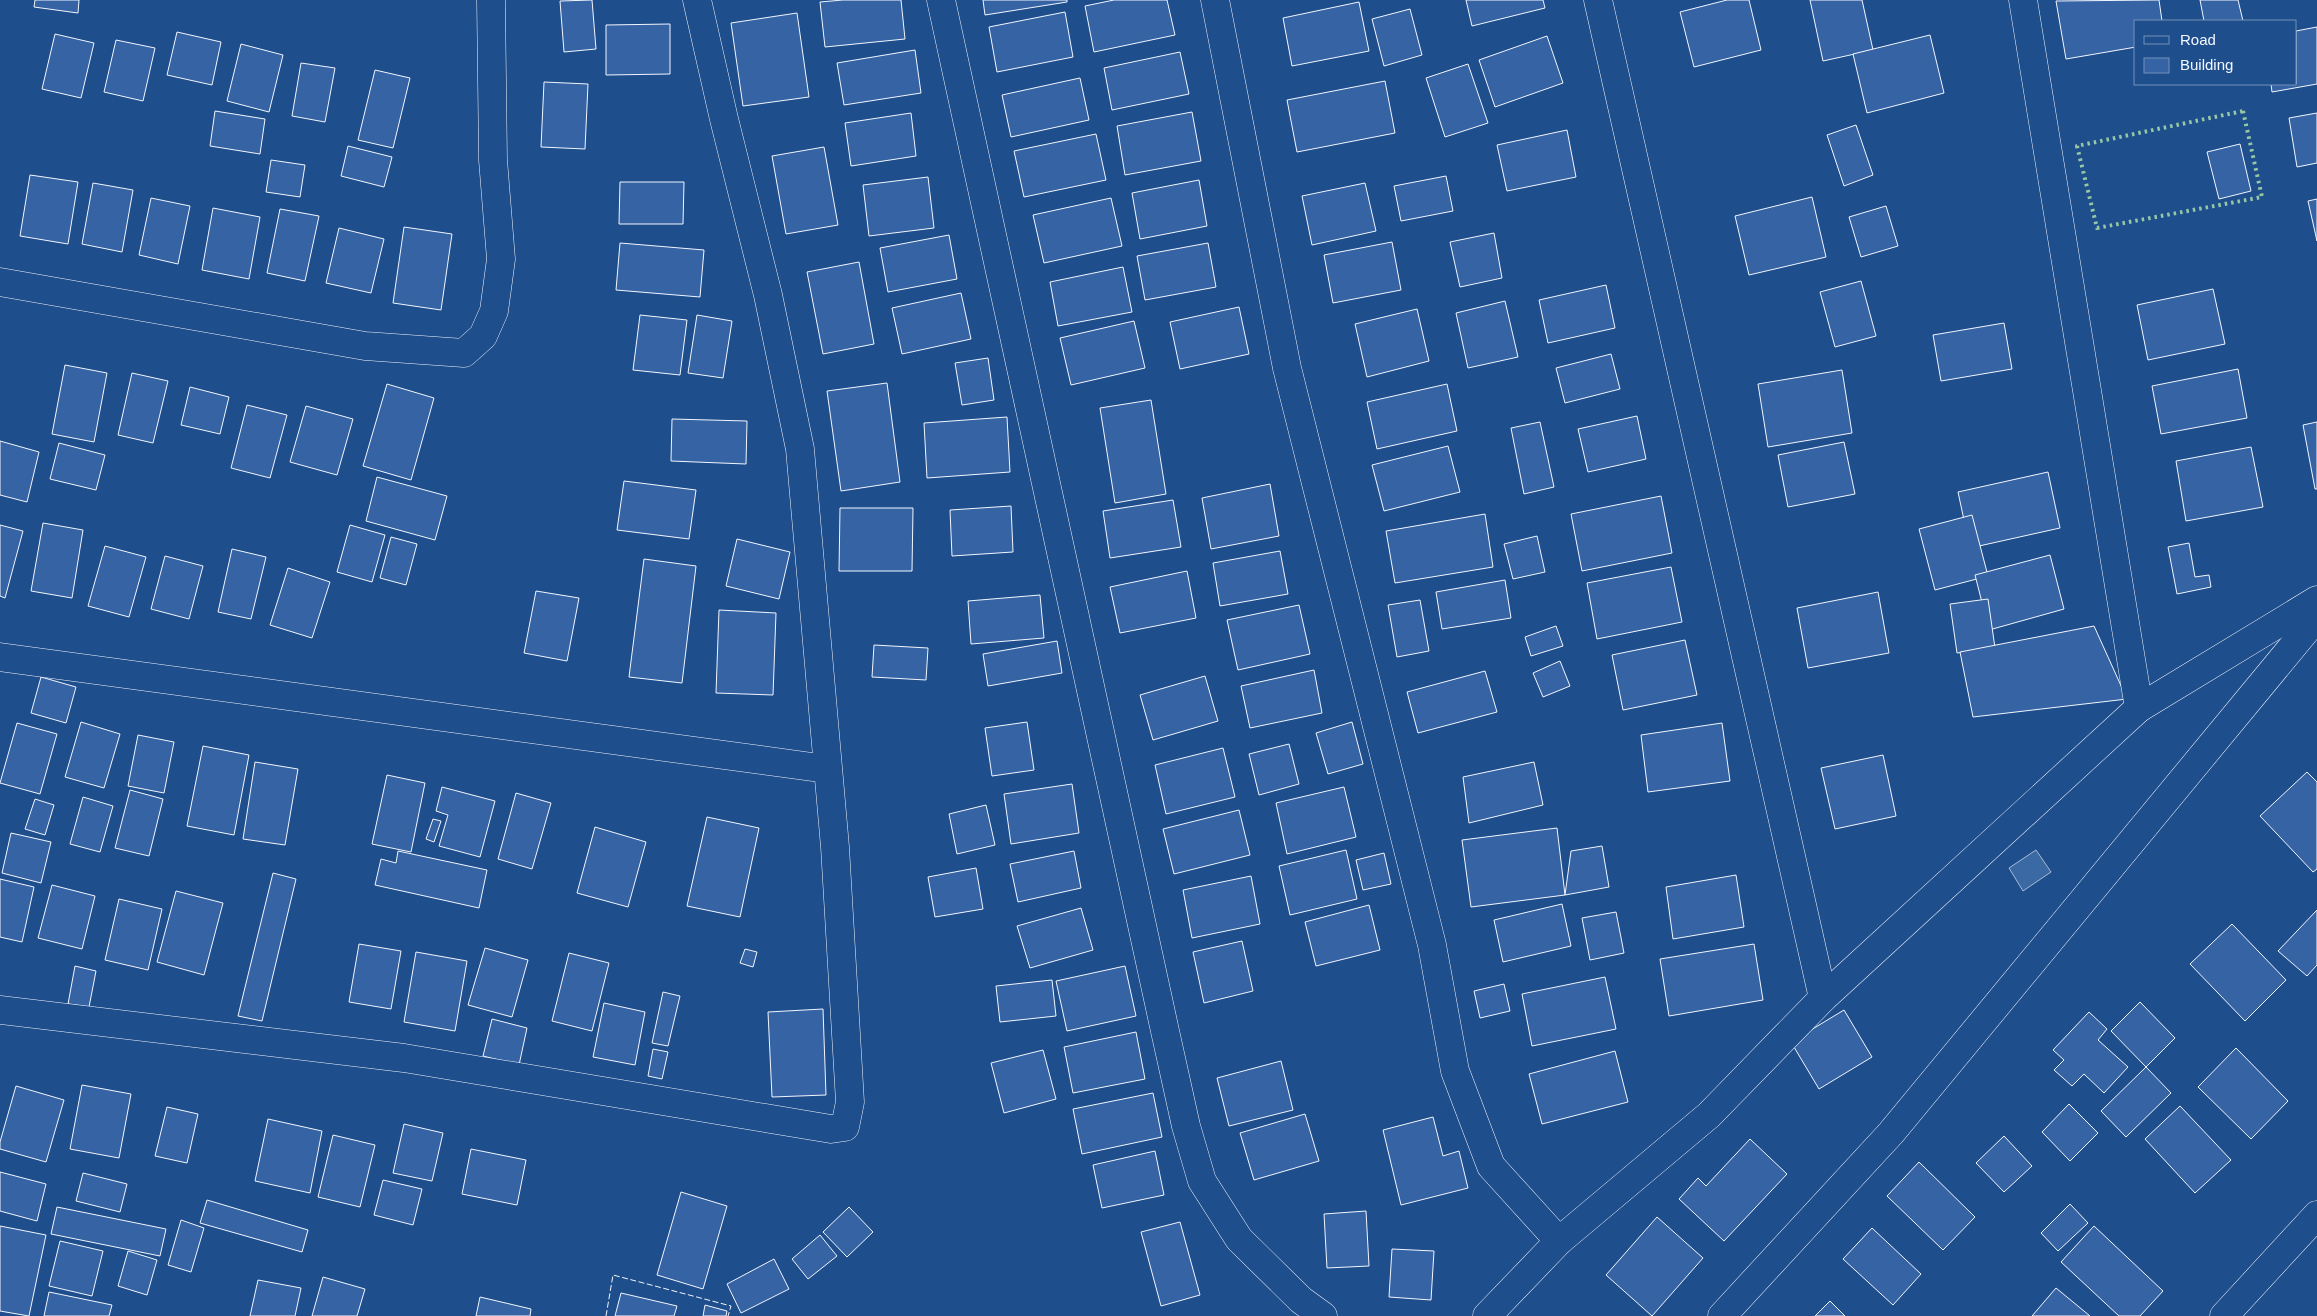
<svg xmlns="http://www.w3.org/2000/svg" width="2317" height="1316" font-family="Helvetica,sans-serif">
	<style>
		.water { fill: #3b69a3; stroke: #a8bbd7 }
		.building { fill: #3563a3; stroke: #f2f6ff }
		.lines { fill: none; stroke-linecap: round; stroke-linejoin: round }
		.street-casing { stroke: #f2f6ff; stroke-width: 29 }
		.street { stroke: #1f4e8c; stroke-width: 28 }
		.hedge { stroke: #97c8a6; stroke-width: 4; stroke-dasharray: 2.5 4; stroke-linecap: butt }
		.fence { stroke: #f2f6ff; stroke-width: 1; stroke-dasharray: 6 2.5; stroke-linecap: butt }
	</style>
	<rect width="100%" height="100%" fill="#1f4e8c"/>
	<polygon class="water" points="2036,850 2051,872 2023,891 2009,868"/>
	<g class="building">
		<polygon points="35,0 79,0 78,13 34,7"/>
		<polygon points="592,0 596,49 564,52 560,1"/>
		<polygon points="843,0 901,0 905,39 825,47 820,2"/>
		<polygon points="983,0 1067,0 1067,2 985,15"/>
		<polygon points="1114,0 1167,0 1175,35 1094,52 1085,6"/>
		<polygon points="1466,0 1543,0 1545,8 1472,26"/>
		<polygon points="1727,0 1749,0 1761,50 1694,67 1680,12"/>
		<polygon points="1810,0 1862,0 1873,50 1823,61"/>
		<polygon points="2159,0 2162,21 2136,21 2136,47 2066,59 2056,1"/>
		<polygon points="2200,0 2238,0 2243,21 2204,21"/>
		<polygon points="1359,2 1369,51 1292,66 1283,18"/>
		<polygon points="1410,9 1422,55 1384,66 1372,19"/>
		<polygon points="1065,12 1073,57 997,72 989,27"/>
		<polygon points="797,13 809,97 743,106 731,23"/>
		<polygon points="670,24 670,74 606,75 606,25"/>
		<polygon points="2317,27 2317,84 2272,92 2271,84 2296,84 2296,31"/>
		<polygon points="177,32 221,42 212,85 167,75"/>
		<polygon points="55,34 94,43 81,98 42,89"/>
		<polygon points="1930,35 1944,93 1867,113 1853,54"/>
		<polygon points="1547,36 1563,83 1495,107 1479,60"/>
		<polygon points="116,40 155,48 143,101 104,92"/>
		<polygon points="241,44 283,55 269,112 227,101"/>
		<polygon points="915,50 921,93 844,105 837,63"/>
		<polygon points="1180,52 1189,94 1112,110 1104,68"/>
		<polygon points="301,63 335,68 325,122 292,116"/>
		<polygon points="1468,64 1488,123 1445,137 1426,78"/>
		<polygon points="375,70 410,78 393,148 358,140"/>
		<polygon points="1080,78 1089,120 1011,137 1002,95"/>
		<polygon points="1385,81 1395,133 1297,152 1287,100"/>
		<polygon points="544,82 588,84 585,149 541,147"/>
		<polygon points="215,111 265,119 260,154 210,146"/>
		<polygon points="1192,112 1201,161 1125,175 1117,126"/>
		<polygon points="911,113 916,156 851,166 845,123"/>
		<polygon points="2317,113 2317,163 2297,167 2289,118"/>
		<polygon points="1856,125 1873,175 1844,186 1827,135"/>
		<polygon points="1567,130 1576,177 1507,191 1497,145"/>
		<polygon points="1096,134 1106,180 1024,197 1014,151"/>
		<polygon points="2240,144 2251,191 2219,199 2207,152"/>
		<polygon points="348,146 392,157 384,187 341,176"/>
		<polygon points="824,147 838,225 786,234 772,156"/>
		<polygon points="271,160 305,165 300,197 266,192"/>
		<polygon points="30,175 78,182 68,244 20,236"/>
		<polygon points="1446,176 1453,211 1401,221 1394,186"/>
		<polygon points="928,177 934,228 869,236 863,185"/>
		<polygon points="1199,180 1207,226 1140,239 1132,193"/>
		<polygon points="620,182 684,182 683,224 619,224"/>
		<polygon points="93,183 133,190 122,252 82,244"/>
		<polygon points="1365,183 1376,231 1312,245 1302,196"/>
		<polygon points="1812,197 1826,257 1749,275 1735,216"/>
		<polygon points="151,198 190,206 178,264 139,255"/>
		<polygon points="1111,198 1122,246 1044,263 1033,215"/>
		<polygon points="2317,199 2317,241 2308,201"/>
		<polygon points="1886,206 1898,246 1861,257 1849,217"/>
		<polygon points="213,208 260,217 249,279 202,270"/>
		<polygon points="280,209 319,216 305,281 267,273"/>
		<polygon points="404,227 452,234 441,310 393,303"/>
		<polygon points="339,228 384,239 371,293 326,283"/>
		<polygon points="1494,233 1502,278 1460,287 1450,242"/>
		<polygon points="949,235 957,279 888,292 880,248"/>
		<polygon points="1392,242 1401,290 1333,303 1324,255"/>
		<polygon points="620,243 704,250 700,297 616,290"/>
		<polygon points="1208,243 1216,287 1145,300 1137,256"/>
		<polygon points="859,262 874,344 823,354 807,272"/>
		<polygon points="1123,267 1132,312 1058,326 1050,282"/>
		<polygon points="1861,281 1876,336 1835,347 1820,292"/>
		<polygon points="1606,285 1615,328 1548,343 1539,300"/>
		<polygon points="2213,289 2225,344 2148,360 2137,305"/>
		<polygon points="961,293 971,339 902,354 892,308"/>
		<polygon points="1505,301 1518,357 1468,368 1456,313"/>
		<polygon points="1239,307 1249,354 1180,369 1170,322"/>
		<polygon points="1417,309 1429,361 1367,377 1355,324"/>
		<polygon points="640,315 687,320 680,375 633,370"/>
		<polygon points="697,315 732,321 723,378 688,373"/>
		<polygon points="1134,321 1145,368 1071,385 1060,338"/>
		<polygon points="2004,323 2012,369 1941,381 1933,335"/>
		<polygon points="1611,354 1620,389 1565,403 1556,368"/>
		<polygon points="988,358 994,400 962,405 955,363"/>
		<polygon points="65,365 107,373 94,442 52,434"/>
		<polygon points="2238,369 2247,418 2161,434 2152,386"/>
		<polygon points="1842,370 1852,433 1768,447 1758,384"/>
		<polygon points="132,373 168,381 153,443 118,435"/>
		<polygon points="887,383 900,482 841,491 827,391"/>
		<polygon points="387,384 434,398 411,480 363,466"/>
		<polygon points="1447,384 1457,431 1377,449 1367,402"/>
		<polygon points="190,387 229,397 220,434 181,425"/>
		<polygon points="1151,400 1166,494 1115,503 1100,408"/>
		<polygon points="247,405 287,415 270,478 231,468"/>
		<polygon points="306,406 353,419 337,475 290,462"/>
		<polygon points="1637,416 1646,459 1588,472 1578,429"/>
		<polygon points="1007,417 1010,472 927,478 924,423"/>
		<polygon points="672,419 747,421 746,464 671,461"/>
		<polygon points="1540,422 1554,487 1524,494 1511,428"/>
		<polygon points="2317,422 2317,489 2315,489 2303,425"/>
		<polygon points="0,441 39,452 27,502 0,495"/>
		<polygon points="1844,442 1855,494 1788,507 1778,455"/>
		<polygon points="59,443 105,455 96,490 50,479"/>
		<polygon points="1448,446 1460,492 1384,511 1372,465"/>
		<polygon points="2251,447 2263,507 2186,521 2176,461"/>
		<polygon points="2048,472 2060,528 1970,548 1958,492"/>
		<polygon points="377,477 447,496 435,540 366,521"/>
		<polygon points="624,481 696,490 689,539 617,530"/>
		<polygon points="1270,484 1279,536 1211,549 1202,498"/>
		<polygon points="1661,496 1672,553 1582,571 1571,514"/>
		<polygon points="1173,500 1181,547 1110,558 1103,511"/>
		<polygon points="1011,506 1013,552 952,556 950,510"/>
		<polygon points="840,508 913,508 912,571 839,571"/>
		<polygon points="1485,514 1493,567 1395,583 1386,531"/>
		<polygon points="1972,515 1988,576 1935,590 1919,529"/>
		<polygon points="43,523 83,530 72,598 31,591"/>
		<polygon points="0,525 23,531 5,598 0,596"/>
		<polygon points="350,525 385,535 372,582 337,572"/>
		<polygon points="1537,536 1545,572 1513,579 1504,544"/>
		<polygon points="391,537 417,544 406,585 380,578"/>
		<polygon points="737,539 790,552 779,599 726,586"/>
		<polygon points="2189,543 2195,577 2209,575 2211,587 2177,594 2168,547"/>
		<polygon points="105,546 146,557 129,617 88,606"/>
		<polygon points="232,549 266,557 251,619 218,612"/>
		<polygon points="1280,551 1288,594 1220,606 1213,563"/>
		<polygon points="2050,555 2064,609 1989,630 1975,575"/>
		<polygon points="165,556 203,566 189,619 151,609"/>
		<polygon points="644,559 696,566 682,683 629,677"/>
		<polygon points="1671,567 1682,622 1597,639 1587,583"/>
		<polygon points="288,568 330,582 312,638 270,625"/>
		<polygon points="1187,571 1196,618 1120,633 1110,587"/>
		<polygon points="1505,580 1511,618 1442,629 1436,592"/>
		<polygon points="536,591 579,598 567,661 524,653"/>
		<polygon points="1878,592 1889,653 1808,668 1797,608"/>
		<polygon points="1040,595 1044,638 971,644 968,601"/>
		<polygon points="1988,599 1995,648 1957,653 1950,604"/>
		<polygon points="1420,600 1429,651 1397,657 1388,605"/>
		<polygon points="1299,605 1310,654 1238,670 1227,620"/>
		<polygon points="719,610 776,613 773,695 716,693"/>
		<polygon points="1556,626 1563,646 1531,656 1525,637"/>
		<polygon points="2094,626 2127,699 1973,717 1960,652"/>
		<polygon points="1685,640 1697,695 1623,710 1612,655"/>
		<polygon points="1057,641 1062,673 988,686 983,654"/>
		<polygon points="874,645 928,648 926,680 872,677"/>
		<polygon points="1560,661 1570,686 1543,697 1533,673"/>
		<polygon points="1314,670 1322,713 1250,728 1241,686"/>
		<polygon points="1485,671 1497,712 1418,733 1407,692"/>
		<polygon points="1205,676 1218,721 1153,740 1140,695"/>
		<polygon points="41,677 76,687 66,723 31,713"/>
		<polygon points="81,722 120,734 104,788 65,777"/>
		<polygon points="1027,722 1034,770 992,776 985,728"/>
		<polygon points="1352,722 1363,764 1328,774 1316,733"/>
		<polygon points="17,723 57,734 40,794 0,783"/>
		<polygon points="1722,723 1730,781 1648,792 1641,735"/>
		<polygon points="138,735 174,742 164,793 128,786"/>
		<polygon points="1289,744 1299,784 1259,795 1249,754"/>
		<polygon points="203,746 249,755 234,835 187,826"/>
		<polygon points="1223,748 1235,797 1166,814 1155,765"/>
		<polygon points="1883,755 1896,816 1835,829 1821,768"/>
		<polygon points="255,762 298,769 285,845 243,839"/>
		<polygon points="1534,762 1543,805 1469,823 1463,777"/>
		<polygon points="2307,772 2317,782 2317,869 2313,872 2260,816"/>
		<polygon points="387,775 425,783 411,852 372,844"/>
		<polygon points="1072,784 1079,833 1011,844 1004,794"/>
		<polygon points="442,787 495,801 480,857 439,846 448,815 436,811"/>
		<polygon points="1344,787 1356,837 1287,854 1276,803"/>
		<polygon points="130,790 163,799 149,856 115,848"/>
		<polygon points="516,793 551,803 532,869 498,859"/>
		<polygon points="83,797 113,806 100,852 70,844"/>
		<polygon points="35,799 54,805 45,835 25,829"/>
		<polygon points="986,805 995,845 957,854 949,814"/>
		<polygon points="1239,810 1250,855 1174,874 1163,829"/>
		<polygon points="707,817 759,828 740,917 687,906"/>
		<polygon points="433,819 441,821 434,842 426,839"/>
		<polygon points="595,827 646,842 628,907 577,893"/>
		<polygon points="1557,828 1565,895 1471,907 1462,840"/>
		<polygon points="11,833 51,842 41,883 2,873"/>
		<polygon points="1602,846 1609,887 1565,895 1571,851"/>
		<polygon points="1346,850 1357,899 1290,915 1279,866"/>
		<polygon points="398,851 487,870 479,908 375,885 381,859 396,863"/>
		<polygon points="1074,851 1081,888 1018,902 1010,864"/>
		<polygon points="1384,853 1391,884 1363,890 1356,860"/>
		<polygon points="976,868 983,909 935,917 928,877"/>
		<polygon points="273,873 296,879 262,1021 238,1016"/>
		<polygon points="1736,875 1744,927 1673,939 1666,887"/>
		<polygon points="1251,876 1260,924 1192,938 1183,890"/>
		<polygon points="0,879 34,887 22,942 0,937"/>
		<polygon points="52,885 95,896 82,949 38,938"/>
		<polygon points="176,891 223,903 204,975 157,962"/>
		<polygon points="119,899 162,909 148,970 105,960"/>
		<polygon points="1562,904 1571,946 1503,962 1494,920"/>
		<polygon points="1369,905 1380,950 1316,966 1305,922"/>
		<polygon points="1081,908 1093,950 1030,968 1017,926"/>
		<polygon points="2317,910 2317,965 2307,976 2278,951"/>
		<polygon points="1616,912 1624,953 1590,960 1582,918"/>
		<polygon points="2232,924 2286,980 2245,1021 2190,964"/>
		<polygon points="1242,941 1253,991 1204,1003 1193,952"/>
		<polygon points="359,944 401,951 391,1009 349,1002"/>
		<polygon points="1754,944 1763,1000 1669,1016 1660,959"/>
		<polygon points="485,948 528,960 512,1017 468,1005"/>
		<polygon points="745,949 757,952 753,967 740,963"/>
		<polygon points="416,952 467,961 455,1031 404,1022"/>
		<polygon points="569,953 609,963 592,1031 552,1021"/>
		<polygon points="75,966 96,971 89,1007 68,1004"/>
		<polygon points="1125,966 1136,1016 1067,1031 1056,981"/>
		<polygon points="1605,977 1616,1029 1532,1046 1522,994"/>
		<polygon points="1052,980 1056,1016 1000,1022 996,986"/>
		<polygon points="1504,984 1510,1011 1480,1018 1474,991"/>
		<polygon points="663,992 680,996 668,1046 652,1043"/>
		<polygon points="2140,1002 2175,1038 2146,1067 2111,1031"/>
		<polygon points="604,1003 645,1012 635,1065 593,1057"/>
		<polygon points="823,1009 826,1095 772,1097 768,1012"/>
		<polygon points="1844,1010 1872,1057 1819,1089 1791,1042"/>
		<polygon points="2089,1012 2107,1029 2098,1040 2128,1067 2104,1093 2084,1074 2072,1086 2054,1070 2064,1060 2053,1050"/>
		<polygon points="492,1019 527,1028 519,1065 483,1056"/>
		<polygon points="1136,1032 1145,1079 1073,1093 1064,1047"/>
		<polygon points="2236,1048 2288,1101 2251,1139 2198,1087"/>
		<polygon points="653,1049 668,1052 662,1079 648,1076"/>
		<polygon points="1043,1050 1056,1099 1004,1113 991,1063"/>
		<polygon points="1615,1051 1628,1102 1542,1124 1529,1074"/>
		<polygon points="1281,1061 1293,1110 1229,1126 1217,1078"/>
		<polygon points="2146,1067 2171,1093 2126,1137 2101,1111"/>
		<polygon points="82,1085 131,1094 119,1158 70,1149"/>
		<polygon points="16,1086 64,1100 46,1162 0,1149 0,1142"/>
		<polygon points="1153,1093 1162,1137 1082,1154 1073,1109"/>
		<polygon points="2069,1104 2098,1133 2070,1161 2042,1132"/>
		<polygon points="2180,1106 2231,1160 2195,1193 2145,1139"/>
		<polygon points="167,1107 198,1114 187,1163 155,1156"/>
		<polygon points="1305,1114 1319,1161 1254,1180 1240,1133"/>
		<polygon points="1433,1117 1443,1156 1459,1151 1468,1188 1401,1205 1383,1130"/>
		<polygon points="268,1119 322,1131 310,1193 255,1181"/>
		<polygon points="404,1124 443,1133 432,1181 393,1173"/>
		<polygon points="333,1135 375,1145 360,1207 318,1197"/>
		<polygon points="2004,1136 2032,1166 2004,1192 1976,1163"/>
		<polygon points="1750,1139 1787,1174 1724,1241 1679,1199 1698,1178 1706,1186"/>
		<polygon points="471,1149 526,1160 517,1205 462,1194"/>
		<polygon points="1155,1151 1164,1195 1102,1208 1093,1165"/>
		<polygon points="1919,1162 1975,1217 1943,1250 1887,1196"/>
		<polygon points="0,1172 46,1184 37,1221 0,1211"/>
		<polygon points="83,1173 127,1184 120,1212 76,1201"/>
		<polygon points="383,1180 422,1189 413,1225 374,1215"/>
		<polygon points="681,1192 727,1206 703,1289 657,1275"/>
		<polygon points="207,1200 308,1230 302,1252 200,1223"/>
		<polygon points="2070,1204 2088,1223 2058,1251 2041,1233"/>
		<polygon points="57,1207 166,1229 160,1256 51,1234"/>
		<polygon points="849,1207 873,1232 847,1257 823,1232"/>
		<polygon points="1366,1211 1369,1266 1327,1268 1324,1214"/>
		<polygon points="1657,1217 1703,1258 1652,1316 1606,1275"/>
		<polygon points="181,1220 204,1228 191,1272 168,1265"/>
		<polygon points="1180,1222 1200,1295 1161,1306 1141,1232"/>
		<polygon points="0,1226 46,1235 29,1316 0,1311"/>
		<polygon points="2094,1226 2163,1291 2140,1316 2119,1316 2061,1262"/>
		<polygon points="1872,1228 1921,1274 1893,1305 1843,1259"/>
		<polygon points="820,1235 837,1256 808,1279 792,1259"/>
		<polygon points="60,1241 103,1251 92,1296 49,1286"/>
		<polygon points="1392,1249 1434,1251 1431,1300 1389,1297"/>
		<polygon points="128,1251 157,1260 147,1295 118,1286"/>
		<polygon points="774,1259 789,1289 741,1313 727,1284"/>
		<polygon points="323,1277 365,1289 357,1316 312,1316"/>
		<polygon points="258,1280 301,1288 295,1316 250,1316"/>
		<polygon points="2056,1288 2090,1316 2032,1316"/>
		<polygon points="49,1292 112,1305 109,1316 44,1316"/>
		<polygon points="621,1293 677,1306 674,1316 615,1316"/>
		<polygon points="480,1297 531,1309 530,1316 476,1316"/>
		<polygon points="1830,1301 1845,1316 1815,1316"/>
		<polygon points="705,1305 727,1311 726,1316 703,1316"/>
	</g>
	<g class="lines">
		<g class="street-casing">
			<g id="street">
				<polyline points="941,0 1165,1031 1186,1126 1202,1181 1239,1239 1301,1300 1323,1316"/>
				<polyline points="1215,0 1287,368 1432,945 1455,1071 1491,1166 1559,1241"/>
				<polyline points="1598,0 1823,998"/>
				<polyline points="2023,0 2139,708"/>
				<polyline points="0,282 365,346 464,353 483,336 494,311 501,259 493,160 491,0"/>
				<polyline points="0,657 827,769"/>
				<polyline points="0,1010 404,1058 831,1129 845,1127 850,1102 835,847 800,449 768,295 724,119 697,0"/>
				<polyline points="1487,1316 1559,1241 1709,1115 1823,998 2139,708 2317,600"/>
				<polyline points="1722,1316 1891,1133 2317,617"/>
				<polyline points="2224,1316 2317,1215"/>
			</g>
		</g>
		<use href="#street" class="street"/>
		<polygon class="hedge" points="2243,111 2262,197 2097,228 2077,146"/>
		<polyline class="fence" points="606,1316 613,1275 731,1306 728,1316"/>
	</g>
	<rect x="2134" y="20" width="162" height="65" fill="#1f4e8c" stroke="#7391ba"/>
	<rect x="2144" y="36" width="25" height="8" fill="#1f4e8c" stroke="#7391ba"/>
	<text x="2180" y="45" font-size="15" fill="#f2f6ff">Road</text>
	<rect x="2144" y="58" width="25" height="15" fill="#3563a3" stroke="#7391ba"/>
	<text x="2180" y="70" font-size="15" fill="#f2f6ff">Building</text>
</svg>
